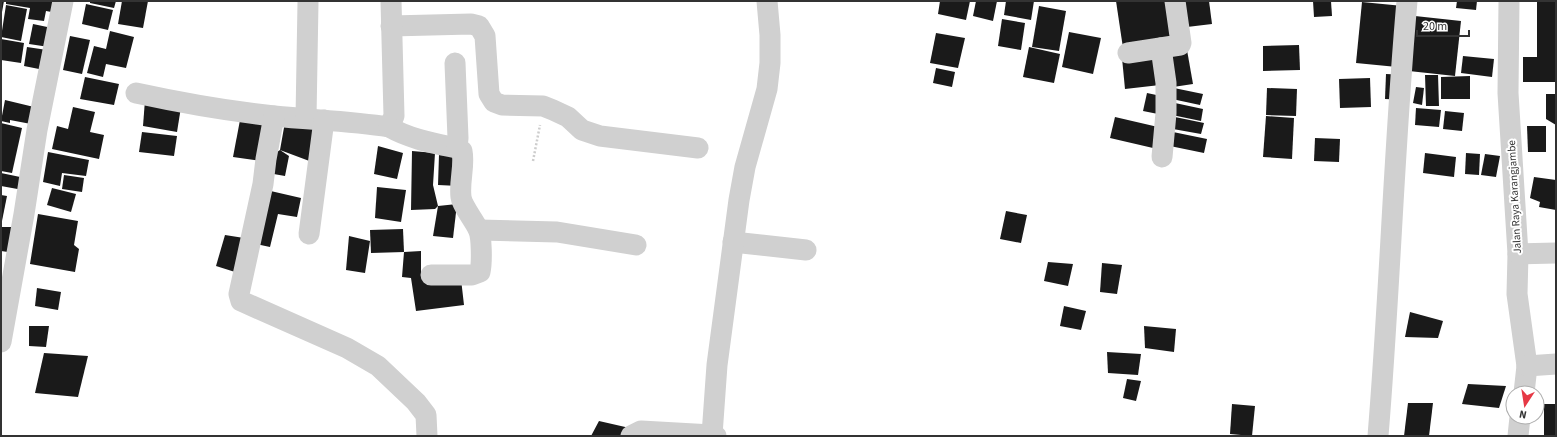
<svg xmlns="http://www.w3.org/2000/svg" width="1557" height="437" font-family="'Source Sans 3',sans-serif">
	<style>
		.building { fill: #1a1a1a }
		.lines { fill: none; stroke-linecap: round; stroke-linejoin: round }
		.path { stroke: #cdcdcd; stroke-width: 2.5; stroke-dasharray: 2 2; stroke-linecap: butt }
		.minor { stroke: #d0d0d0; stroke-width: 21 }
		.labels { text-anchor: middle; stroke-width: 4; stroke-linejoin: round; paint-order: stroke }
		.street-label { font-size: 11px; fill: #333; stroke: #fff }
	</style>
	<rect width="100%" height="100%" fill="#fff"/>
	<g class="building">
		<polygon points="1,1 4,1 2,12 1,12"/>
		<polygon points="6,1 59,1 57,13 46,11 44,21 28,19 30,8 6,4"/>
		<polygon points="90,1 116,1 114,8 90,3"/>
		<polygon points="122,1 148,1 143,28 118,24"/>
		<polygon points="940,1 970,1 966,20 938,14"/>
		<polygon points="976,1 997,1 993,21 973,16"/>
		<polygon points="1006,1 1034,1 1031,20 1004,15"/>
		<polygon points="1116,1 1166,1 1172,40 1123,48"/>
		<polygon points="1183,1 1209,1 1212,24 1187,27"/>
		<polygon points="1313,1 1331,1 1332,16 1314,17"/>
		<polygon points="1457,1 1477,1 1476,10 1456,8"/>
		<polygon points="1537,1 1556,1 1556,82 1523,82 1523,57 1537,57"/>
		<polygon points="1362,2 1403,6 1397,67 1356,63"/>
		<polygon points="86,4 113,10 108,30 82,24"/>
		<polygon points="6,5 27,9 21,41 1,37"/>
		<polygon points="1039,6 1066,11 1059,51 1032,47"/>
		<polygon points="1415,16 1461,21 1455,76 1409,71"/>
		<polygon points="1002,19 1025,23 1021,50 998,46"/>
		<polygon points="33,24 52,28 49,47 29,44"/>
		<polygon points="110,31 134,37 126,68 106,64 103,77 87,73 94,46 106,49"/>
		<polygon points="1069,32 1101,38 1093,74 1062,67"/>
		<polygon points="936,33 965,38 958,68 930,63"/>
		<polygon points="70,36 90,40 82,74 63,70"/>
		<polygon points="1,39 24,43 21,63 1,60"/>
		<polygon points="1299,45 1300,70 1263,71 1263,46"/>
		<polygon points="27,47 47,50 44,70 24,66"/>
		<polygon points="1029,47 1060,54 1054,83 1023,77"/>
		<polygon points="1187,50 1193,84 1173,87 1167,53"/>
		<polygon points="1156,54 1160,85 1125,89 1122,58"/>
		<polygon points="1463,56 1494,59 1492,77 1461,73"/>
		<polygon points="936,68 955,72 952,87 933,83"/>
		<polygon points="1386,74 1407,75 1407,100 1385,99"/>
		<polygon points="1425,75 1438,75 1439,106 1426,106"/>
		<polygon points="1470,76 1470,99 1441,99 1441,77"/>
		<polygon points="85,77 119,84 114,105 80,99"/>
		<polygon points="1370,78 1371,107 1340,108 1339,79"/>
		<polygon points="1416,87 1424,88 1422,105 1413,103"/>
		<polygon points="1174,88 1203,94 1200,105 1172,99"/>
		<polygon points="1267,88 1297,89 1296,116 1266,115"/>
		<polygon points="1147,93 1161,96 1158,114 1143,111"/>
		<polygon points="1546,94 1556,94 1556,125 1546,119"/>
		<polygon points="5,100 34,107 31,124 10,120 10,123 1,121"/>
		<polygon points="145,100 181,107 177,132 143,126"/>
		<polygon points="1175,103 1203,109 1201,121 1172,115"/>
		<polygon points="73,107 95,112 90,132 104,135 99,159 52,149 57,126 68,129"/>
		<polygon points="1416,108 1441,110 1439,127 1415,125"/>
		<polygon points="1445,111 1464,113 1462,131 1443,129"/>
		<polygon points="1266,116 1294,118 1292,159 1263,157"/>
		<polygon points="1115,117 1158,127 1153,148 1110,138"/>
		<polygon points="1175,117 1204,123 1201,134 1173,129"/>
		<polygon points="240,120 267,123 262,161 233,157"/>
		<polygon points="285,122 318,128 312,162 280,150 289,156 285,176 268,173 271,156 280,150"/>
		<polygon points="1,123 22,128 12,173 1,171"/>
		<polygon points="1527,126 1546,126 1546,152 1528,152"/>
		<polygon points="142,132 177,136 174,156 139,152"/>
		<polygon points="1173,132 1207,139 1204,153 1170,146"/>
		<polygon points="1315,138 1340,139 1339,162 1314,161"/>
		<polygon points="378,146 403,153 397,179 374,174"/>
		<polygon points="412,151 435,153 433,185 438,206 435,209 411,210"/>
		<polygon points="48,152 89,160 86,176 62,173 60,186 43,182"/>
		<polygon points="1425,153 1456,157 1454,177 1423,173"/>
		<polygon points="1466,153 1480,154 1479,175 1465,174"/>
		<polygon points="1485,154 1500,156 1496,177 1481,175"/>
		<polygon points="439,155 460,156 459,186 438,185"/>
		<polygon points="1,173 25,178 23,190 1,186"/>
		<polygon points="64,175 84,178 82,192 62,189"/>
		<polygon points="1534,177 1556,180 1556,210 1539,207 1540,202 1530,198"/>
		<polygon points="377,187 406,190 401,222 375,218"/>
		<polygon points="52,188 76,194 71,212 47,205"/>
		<polygon points="262,189 301,198 297,217 278,214 270,247 256,244"/>
		<polygon points="1,195 7,196 2,221 1,221"/>
		<polygon points="457,204 453,238 433,236 438,206"/>
		<polygon points="1006,211 1027,215 1021,243 1000,239"/>
		<polygon points="38,214 78,221 74,245 79,249 75,272 30,264"/>
		<polygon points="1,227 12,227 8,252 1,251"/>
		<polygon points="403,229 404,252 371,253 370,230"/>
		<polygon points="225,235 244,238 235,272 216,266"/>
		<polygon points="349,236 370,241 365,273 346,270"/>
		<polygon points="421,251 421,278 461,279 464,305 416,311 411,278 402,277 404,252"/>
		<polygon points="1048,262 1073,264 1068,286 1044,281"/>
		<polygon points="1102,263 1122,265 1117,294 1100,292"/>
		<polygon points="37,288 61,292 58,310 35,306"/>
		<polygon points="1064,306 1086,311 1081,330 1060,326"/>
		<polygon points="1410,312 1443,321 1438,338 1405,337"/>
		<polygon points="29,326 49,326 46,347 29,346"/>
		<polygon points="1144,326 1176,329 1174,352 1145,348"/>
		<polygon points="1107,352 1141,354 1138,375 1108,373"/>
		<polygon points="44,353 88,356 78,397 35,393"/>
		<polygon points="1127,379 1141,381 1136,401 1123,398"/>
		<polygon points="1468,384 1506,386 1499,408 1462,404"/>
		<polygon points="1408,403 1433,403 1429,436 1404,436"/>
		<polygon points="1232,404 1255,406 1252,436 1230,434"/>
		<rect x="1544" y="404" width="12" height="32"/>
		<polygon points="599,421 634,429 634,436 591,436"/>
	</g>
	<g class="lines">
		<polyline class="path" points="533,161 540,125"/>
		<g class="minor">
			<polyline points="1509,1 1508,93 1518,254 1517,294 1527,366 1524,393"/>
			<polyline points="391,26 471,24 479,26 485,36 489,94 494,102 502,105 543,106 553,110 568,117 582,130 600,136 698,148"/>
			<polyline points="1161,48 1166,83 1166,113 1162,157"/>
			<polyline points="1128,53 1180,45 1181,43 1175,1"/>
			<path d="M136,93C182,103 228,111 274,116C313,120 351,121 389,127L394,116L391,1"/>
			<polyline points="274,116 266,159 263,184 239,294 241,301 347,348 378,366 416,402 426,415 427,436"/>
			<polyline points="306,118 308,2"/>
			<path d="M389,127C410,139 433,143 457,148"/>
			<polyline points="479,230 557,232 636,245"/>
			<polyline points="309,234 324,120"/>
			<polyline points="733,242 806,250"/>
			<polyline points="1518,254 1556,253"/>
			<path d="M431,275H472L480,272C482,263 482,236 478,229C474,220 462,206 461,197C459,181 465,166 462,151L457,148L458,138L455,63"/>
			<polyline points="1,342 24,214 37,130 63,1"/>
			<polyline points="1527,366 1556,364"/>
			<polyline points="631,436 641,431 712,435"/>
			<polyline points="716,436 712,435 717,365 739,200 745,167 767,89 770,63 770,35 767,1"/>
			<path d="M1378,436C1390,291 1394,146 1407,1"/>
			<polyline points="1518,436 1520,417"/>
		</g>
	</g>
	<g class="labels">
		<g class="street-label">
			<text transform="translate(1514 197) rotate(-93)" y="4">Jalan Raya Karangjambe</text>
		</g>
	</g>
	<rect width="1557" height="437" fill="none" stroke="#333333" stroke-width="4"/>
	<g transform="translate(1525 405) rotate(192)"><circle r="19" fill="#ffffff" stroke="#adadad"/>
	<path d="M0-3L7 15L0 10L-7 15Z" fill="#e63946"/>
	<text y="-6" font-size="11" font-weight="bold" text-anchor="middle" fill="#333333">N</text>
	</g>
	<path d="M1417 30v6h52v-6" fill="none" stroke="#333333" stroke-width="2"/>
	<text x="1423" y="30" font-size="12" fill="#333333" stroke="#ffffff" stroke-width="3" paint-order="stroke">20 m</text>
</svg>
